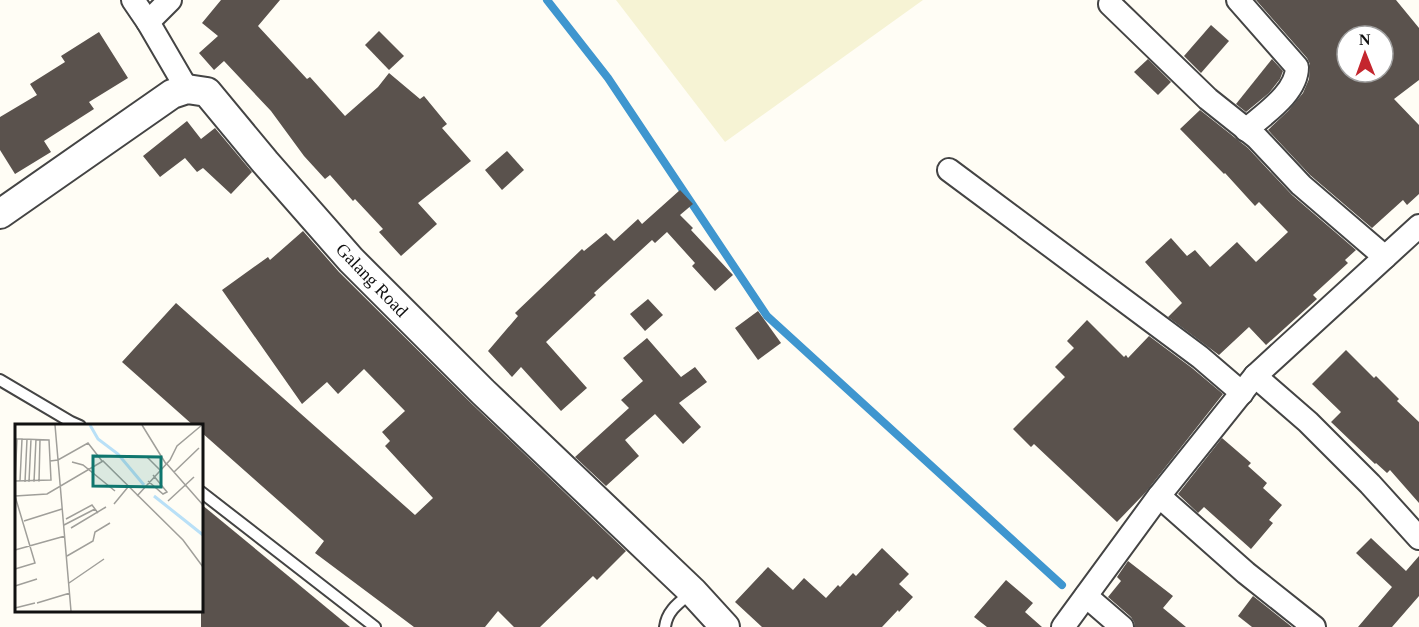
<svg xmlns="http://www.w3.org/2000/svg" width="1419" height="627" font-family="'Times New Roman',serif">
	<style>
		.farmland { fill: #f6f3d4 }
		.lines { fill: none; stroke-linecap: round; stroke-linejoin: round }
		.stream { stroke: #3f96cf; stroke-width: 8 }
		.building { fill: #5a524d; fill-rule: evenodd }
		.service-casing { stroke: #444; stroke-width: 14 }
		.minor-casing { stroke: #444; stroke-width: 26 }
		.tertiary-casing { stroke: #444; stroke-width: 32 }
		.service { stroke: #fff; stroke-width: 10 }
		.minor { stroke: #fff; stroke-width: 22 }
		.tertiary { stroke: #fff; stroke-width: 28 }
		.labels { text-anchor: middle; stroke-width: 6; stroke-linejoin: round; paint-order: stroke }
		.street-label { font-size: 18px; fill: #111; stroke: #fff }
		.inset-river { fill: none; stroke: #b9e0f7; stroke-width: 3 }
		.inset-road { fill: none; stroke: #a09f9a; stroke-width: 1.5 }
		.view { fill: #0f766e; fill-opacity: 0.15; stroke: #0f766e; stroke-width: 3 }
		.inset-edge { fill: none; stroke: #111; stroke-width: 3 }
	</style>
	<rect width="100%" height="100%" fill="#fffdf5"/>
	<polygon class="farmland" points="616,0 923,0 725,142"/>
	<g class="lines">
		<polyline class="stream" points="547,0 608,78 767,316 1062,585"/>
	</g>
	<g class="building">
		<polygon points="221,0 280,0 258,26 307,79 310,77 345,116 378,87 389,73 420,99 424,96 447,124 442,128 471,161 418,203 437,224 401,256 379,232 383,229 355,199 353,201 330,175 325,179 304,156 271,111 224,61 214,70 199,53 218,36 202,23"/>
		<path d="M1256,0H1396L1419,28V80L1394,99L1419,125V194L1407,205L1403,200L1372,228L1310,175L1268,130L1288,111L1303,93L1309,79L1310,64L1307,58ZM1347,36H1383V72H1347Z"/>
		<polygon points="1211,25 1229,41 1201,73 1184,56"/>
		<polygon points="379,31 404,56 389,70 365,45"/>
		<polygon points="99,32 128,78 89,102 94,109 44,141 51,152 15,174 0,150 0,117 37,95 30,84 65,62 61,56"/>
		<polygon points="1148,59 1171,82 1158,95 1134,72"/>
		<polygon points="1272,59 1283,71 1280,79 1269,93 1246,112 1236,104"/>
		<polygon points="1200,110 1248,148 1292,195 1356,250 1345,260 1348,263 1313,295 1317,299 1266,345 1249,327 1219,355 1168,317 1182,303 1145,262 1171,238 1187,256 1195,250 1210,267 1237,242 1256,262 1288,232 1259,202 1255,206 1225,173 1224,174 1180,129"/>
		<polygon points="187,121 201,139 215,128 252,172 231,194 203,168 197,172 185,158 160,177 143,156"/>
		<polygon points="507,151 524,170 502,190 485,170"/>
		<polygon points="680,190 693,204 680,215 693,228 691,230 733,275 715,291 692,266 695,263 667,232 655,243 652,240 594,293 596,295 546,342 587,388 561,411 521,367 512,377 488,351 518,316 515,313 582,249 584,251 606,233 614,241 638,219 642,224"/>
		<polygon points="303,231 339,272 472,404 626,551 597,580 593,576 540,627 514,627 498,611 485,627 414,627 315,553 324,541 201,432 201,426 194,426 122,362 176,303 415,515 433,498 385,446 390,441 382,432 405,411 364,369 338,394 327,382 302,404 222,290 268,257 270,260"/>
		<polygon points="648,299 663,315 645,331 630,314"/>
		<polygon points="758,311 781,343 758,360 735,328"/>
		<polygon points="1087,320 1124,357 1126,355 1128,358 1149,336 1192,368 1223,394 1145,493 1117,522 1034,444 1031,447 1013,429 1065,377 1055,367 1074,348 1067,341"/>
		<polygon points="647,338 681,377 695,367 707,382 679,403 701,427 683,444 655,414 625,440 639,456 606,486 575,457 629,408 621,400 643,381 623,358"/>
		<polygon points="1346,350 1374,378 1376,376 1399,399 1397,401 1419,422 1419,503 1390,470 1387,473 1376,463 1375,464 1331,422 1341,412 1312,384"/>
		<polygon points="1222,438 1251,463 1248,466 1267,483 1263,488 1282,505 1269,520 1273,523 1251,549 1204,507 1198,513 1178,494"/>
		<polygon points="201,504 298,584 350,627 201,627"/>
		<polygon points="1371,538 1406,571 1419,556 1419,596 1392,627 1358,627 1392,587 1356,553"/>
		<polygon points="882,548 909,574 899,584 913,597 899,612 898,610 882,627 762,627 735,602 768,567 793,590 804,578 826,598 838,585 840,587 853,573 856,576"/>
		<polygon points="1128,561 1173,596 1163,608 1186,627 1135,627 1134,622 1131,617 1108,597 1121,581 1117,577"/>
		<polygon points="1006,580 1033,603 1025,612 1042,627 987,627 974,617"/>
		<polygon points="1253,596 1292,627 1252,627 1238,616"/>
	</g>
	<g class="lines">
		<g class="service-casing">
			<g id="service">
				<polyline points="0,380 71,422 80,426"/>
				<polyline points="201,492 375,627"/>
				<path d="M665,627C667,610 680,602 692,592"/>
			</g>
		</g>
		<g class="minor-casing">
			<g id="minor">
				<polyline points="133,0 148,22 187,89"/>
				<path d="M1238,0L1297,67C1297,93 1264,114 1246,130"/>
				<polyline points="1110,4 1208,99 1257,138 1301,185 1385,257"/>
				<polyline points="148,22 170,0"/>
				<polyline points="949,170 1200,357 1242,393"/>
				<polyline points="1255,376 1308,422 1370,484 1419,538"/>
				<polyline points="1159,496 1246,573 1314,627"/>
				<polyline points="1086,596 1122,627"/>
				<polyline points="1063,627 1159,496 1255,376 1419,226"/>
			</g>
		</g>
		<g class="tertiary-casing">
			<polyline id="tertiary" points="0,214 172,94 187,89 207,92 265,162 351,260 483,392 693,592 725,627"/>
		</g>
		<use href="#service" class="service"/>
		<use href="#minor" class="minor"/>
		<use href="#tertiary" class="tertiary"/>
	</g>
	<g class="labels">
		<g class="street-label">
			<text transform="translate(372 280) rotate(46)" y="6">Galang Road</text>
		</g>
	</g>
	<g transform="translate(15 424)">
		<rect width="188" height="188" fill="#fffdf5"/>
		<path class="inset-river" d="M75,1L83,15L103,30L129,61M139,72L168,95M168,95L188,111"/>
		<path class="inset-road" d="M40,1L56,187M127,1L151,40M0,15H7L5,57M132,33L145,46M35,37L43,36L73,19L87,37M57,38L68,41L100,67M151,39L188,81M159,48L184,24M0,57L36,56L34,16L7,15M0,57L2,15M133,57L148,70L152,68L138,51M10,58L12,15M14,58L16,15M19,58L21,15M24,58L25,15M0,72L32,70L88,37L168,116L188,143M122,72L155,36L162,22L187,1M153,77L179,53M99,80L113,63M51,95L77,81L83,89M9,97L47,85M49,101L80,85M56,104L91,83M0,126L50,112M52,132L78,117L80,108L95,99M0,145L20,139L0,72M54,159L89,135M0,162L22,155M22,179L55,169M0,184L20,179"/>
		<path class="view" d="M78,32L146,33V63L78,62Z"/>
		<rect width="188" height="188" class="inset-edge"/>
	</g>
	<g transform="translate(1365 54) rotate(359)"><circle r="28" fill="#ffffff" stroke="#a0a0a0" stroke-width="1.5"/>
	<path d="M0-4.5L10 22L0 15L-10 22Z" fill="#c4262e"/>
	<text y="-9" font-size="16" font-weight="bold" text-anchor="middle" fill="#111111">N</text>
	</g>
</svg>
